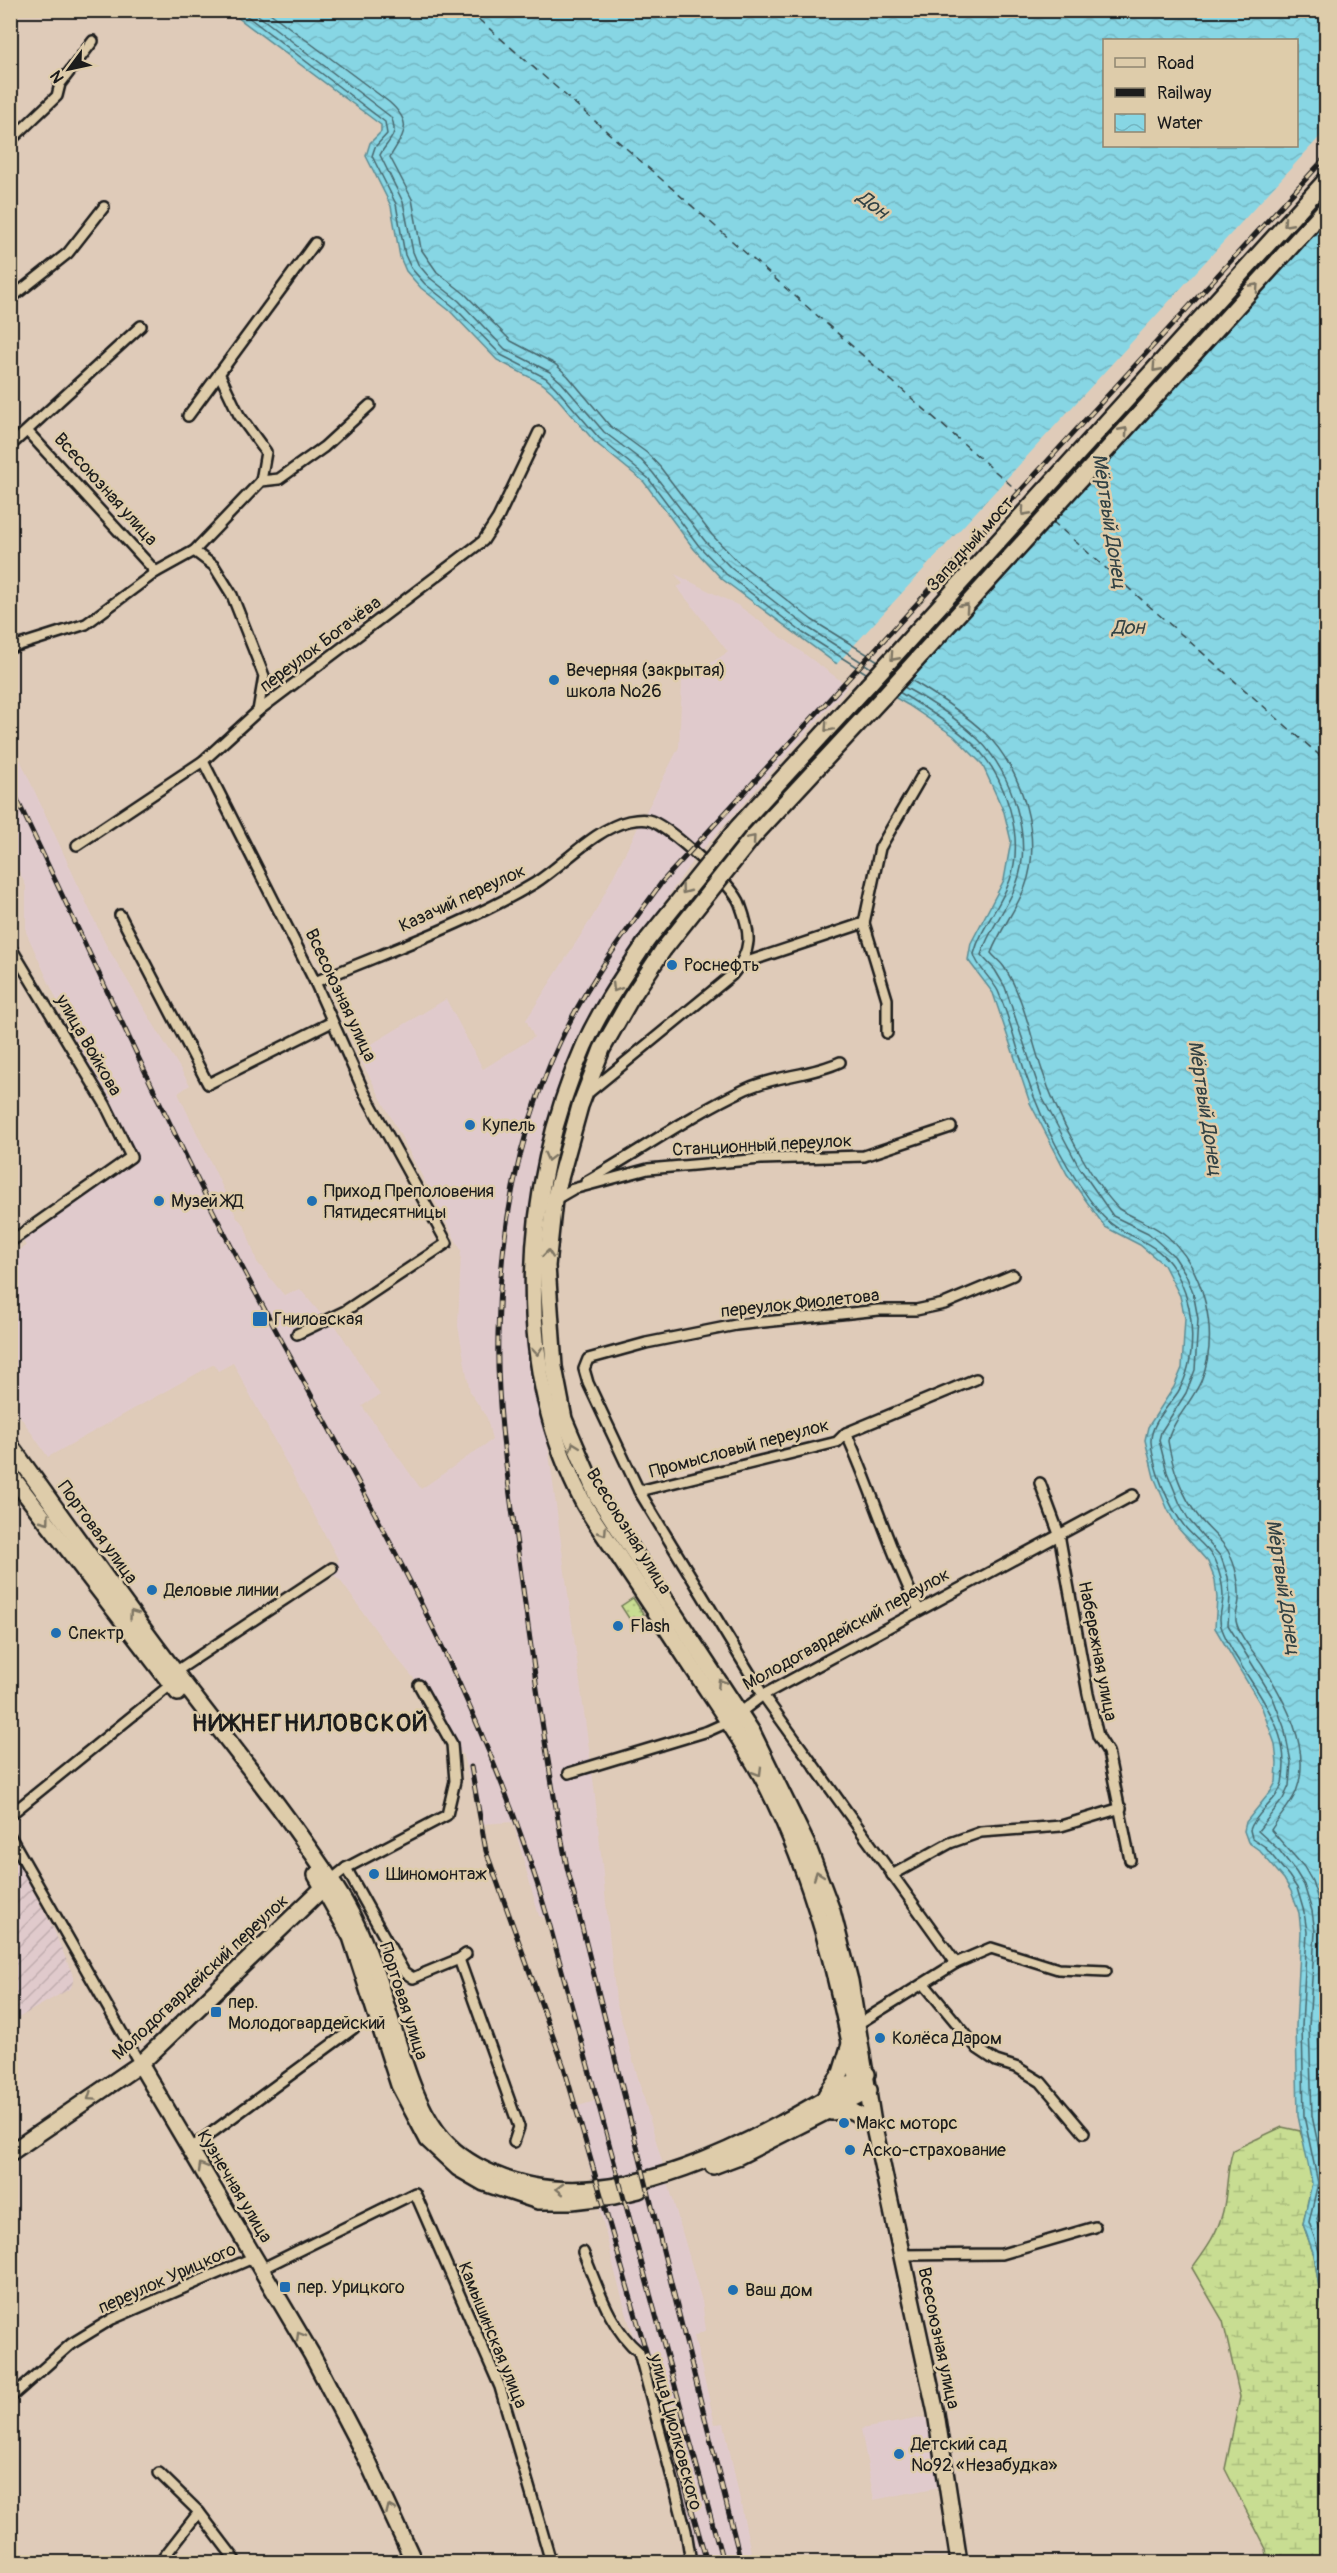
<svg xmlns="http://www.w3.org/2000/svg" width="1337" height="2573" font-family="Pangolin,sans-serif">
	<style>
		.built { fill: #e0cacc }
		.industrial { fill: url(#industrial-furrows) }
		.grass { fill: url(#grass-dots); stroke: #727c57; stroke-width: 1.5 }
		.wetland { fill: url(#wetland-marsh); stroke: #727c57; stroke-width: 1.5 }
		.water { fill: url(#water-waves); stroke: #5c8c94; stroke-width: 1.5; fill-rule: evenodd }
		.pier { fill: #dfcbb9 }
		.lines { fill: none; stroke-linecap: round; stroke-linejoin: round }
		.shore { stroke: #47666c; stroke-width: 1.5 }
		.ferry { stroke: #314144; stroke-width: 1.5; stroke-dasharray: 8 6; stroke-linecap: butt }
		.minor-casing { stroke: #1c1c1c; stroke-width: 14 }
		.primary-casing { stroke: #1c1c1c; stroke-width: 20 }
		.trunk-casing { stroke: #1c1c1c; stroke-width: 20 }
		.minor { stroke: #deccaa; stroke-width: 9 }
		.primary { stroke: #deccaa; stroke-width: 15 }
		.trunk { stroke: #deccaa; stroke-width: 15 }
		.rail-casing { stroke: #1c1c1c; stroke-width: 5 }
		.rail { stroke: #deccaa; stroke-width: 3; stroke-dasharray: 9; stroke-linecap: butt }
		.trunk-bridge-casing { stroke: #1c1c1c; stroke-width: 20; stroke-linecap: butt }
		.trunk-bridge { stroke: #deccaa; stroke-width: 15 }
		.oneway { stroke: #7d7463 }
		.poi-dot { fill: #1f6fb2; stroke: #deccaa; stroke-width: 2 }
		.labels { text-anchor: middle; stroke-width: 5; stroke-linejoin: round; paint-order: stroke }
		.street-label { font-size: 18px; fill: #1c1c1c; stroke: #deccaa }
		.poi-label { font-size: 18px; fill: #1c1c1c; stroke: #deccaa; text-anchor: start }
		.water-label { font-size: 20px; font-style: italic; fill: #314144; stroke: #deccaa }
		.district-label { font-size: 24px; font-weight: bold; letter-spacing: 1.5px; fill: #1c1c1c; stroke: #deccaa }
	</style>
	<defs>
		<pattern id="industrial-furrows" width="10" height="10" patternUnits="userSpaceOnUse" patternTransform="scale(1.5)"><rect width="10" height="10" fill="#e0cacc"/><path d="M-1 1l2-2M0 10L10 0M9 11l2-2" fill="none" stroke="#c0adaf"/></pattern>
		<pattern id="grass-dots" width="8" height="8" patternUnits="userSpaceOnUse" patternTransform="scale(1.5)"><rect width="8" height="8" fill="#c8dd92"/><path d="M2 2h.1M6 6h.1" fill="none" stroke="#abbd7d" stroke-width="1.8" stroke-linecap="round"/></pattern>
		<pattern id="wetland-marsh" width="20" height="14" patternUnits="userSpaceOnUse" patternTransform="scale(1.5)"><rect width="20" height="14" fill="#c8dd92"/><path d="M1 5h8M5 5V1M11 12h8M15 12V8" fill="none" stroke="#abbd7d"/></pattern>
		<pattern id="water-waves" width="16" height="10" patternUnits="userSpaceOnUse" patternTransform="scale(1.5)"><rect width="16" height="10" fill="#87d6e4"/><path d="M0 5q4-4 8 0t8 0" fill="none" stroke="#74b7c3"/></pattern>
	</defs>
	<rect width="100%" height="100%" fill="#dfcbb9"/>
	<filter id="ink" filterUnits="userSpaceOnUse"><feTurbulence type="fractalNoise" baseFrequency=".0167" numOctaves="2"/><feDisplacementMap in="SourceGraphic" scale="12" xChannelSelector="R" yChannelSelector="G"/><feConvolveMatrix kernelMatrix="1 2 1 2 8 2 1 2 1" color-interpolation-filters="sRGB"/></filter>
	<g filter="url(#ink)">
		<g class="built">
			<polygon points="675,574 739,606 848,686 693,860 612,979 564,1086 532,1209 523,1269 532,1377 548,1446 594,1786 616,2001 702,2301 706,2330 694,2336 715,2424 724,2423 753,2562 692,2562 680,2505 616,2276 575,2107 595,2101 546,1918 539,1916 513,1822 481,1824 463,1756 427,1694 387,1646 340,1580 327,1570 339,1561 233,1363 218,1371 214,1364 48,1457 11,1403 11,1256 26,1246 23,1240 115,1174 132,1166 26,932 26,886 11,855 10,738 105,943 190,1085 178,1093 237,1218 244,1224 257,1262 284,1295 300,1289 320,1313 330,1317 380,1395 362,1406 421,1489 492,1440 487,1418 470,1392 458,1326 461,1250 357,1053 446,999 483,1069 534,1037 526,1020 593,916 679,747 682,682 728,652 677,587 683,584"/>
			<polygon points="926,2417 939,2487 874,2500 861,2429"/>
		</g>
		<polygon class="industrial" points="11,1850 53,1928 74,1978 71,1988 11,2022"/>
		<polygon class="grass" points="633,1598 644,1615 632,1623 621,1606"/>
		<path class="wetland" d="M1282,2127L1300,2131L1310,2162L1312,2183L1303,2224L1314,2255L1326,2332V2562H1268L1266,2549L1225,2469L1240,2397L1223,2321L1192,2268C1205,2250 1218,2233 1223,2211C1228,2190 1226,2171 1233,2150Z"/>
		<path class="water" d="M229,11H1326V2332L1314,2255L1303,2224L1312,2183L1298,2116L1296,2026L1301,1932L1299,1913L1291,1891L1284,1879L1259,1850L1248,1842L1244,1831L1246,1822L1271,1791L1276,1782L1277,1763L1275,1744L1261,1705L1215,1628L1217,1598L1215,1580L1208,1562L1178,1528L1168,1510L1154,1477L1145,1440L1148,1427L1174,1387L1182,1368L1185,1318L1180,1296L1164,1265L1140,1245L1105,1227L1067,1174L1030,1103L993,993L968,960L971,943L1004,880L1011,841L1004,812L982,764L954,736L908,705L834,662L722,579L694,549L644,482L595,442L552,392L543,384L497,360L450,311L421,288L406,271L400,257L391,206L366,156L370,143L381,132V125ZM1104,40H1296V146H1104Z"/>
		<polygon class="pier" points="1326,130 1326,220 892,699 835,666"/>
		<g class="lines">
			<g class="shore">
				<polyline points="239,10 385,122 387,134 375,147 372,156 396,204 405,255 411,268 425,284 454,307 501,355 546,378 556,388 599,438 648,478 699,546 726,574 803,633 866,673"/>
				<path d="M251,10L391,117C400,136 387,141 380,155L403,202L413,252L418,264L430,278L459,301L505,349L550,372L562,383L604,432L641,460L653,473L705,541L731,568L807,627L871,668"/>
				<path d="M266,10L389,102C415,125 403,134 390,157L412,199L421,249L437,272L465,294L511,341L555,364L568,376L610,426L647,453L660,467L712,535L737,561L812,620L878,661"/>
				<path d="M911,680C936,695 964,713 986,734C1022,769 1043,839 1025,887C1016,910 1000,930 991,953C995,958 1000,961 1004,967C1024,997 1030,1035 1042,1070C1055,1110 1089,1179 1119,1209C1135,1219 1153,1224 1167,1236C1205,1269 1220,1334 1201,1381C1193,1400 1171,1423 1168,1441C1172,1466 1182,1496 1198,1516C1207,1529 1220,1537 1228,1551C1235,1564 1240,1583 1239,1599C1239,1606 1235,1614 1236,1621C1239,1636 1254,1652 1262,1664C1284,1699 1313,1749 1296,1792C1290,1806 1279,1817 1271,1830L1304,1867L1312,1881L1321,1909L1324,1932L1318,2026L1321,2115L1326,2137"/>
				<path d="M904,687C930,701 958,719 979,740C1012,773 1034,840 1016,885C1007,909 989,929 981,955L995,970L1005,987L1042,1097L1079,1167L1113,1216L1148,1233L1174,1256L1185,1273L1193,1292L1198,1319L1195,1370L1186,1393L1161,1432L1159,1440L1167,1472L1180,1504L1189,1520L1221,1557L1228,1577L1230,1596L1228,1625L1273,1698L1284,1727L1291,1762L1289,1786L1283,1799L1258,1831L1279,1850L1296,1872L1304,1885L1312,1911L1315,1932L1309,2026L1312,2116L1326,2181L1324,2199L1317,2219L1326,2250"/>
				<path d="M899,692C924,707 953,725 974,745C1006,777 1025,837 1010,880C1001,906 981,927 974,954C976,966 992,979 998,991C1010,1019 1017,1049 1027,1078C1043,1124 1069,1175 1100,1213C1124,1242 1160,1235 1180,1280C1195,1313 1197,1360 1178,1392C1169,1406 1150,1424 1151,1442C1153,1469 1168,1505 1185,1527C1194,1538 1207,1546 1214,1559C1219,1570 1223,1584 1223,1596C1223,1608 1217,1618 1222,1629C1242,1681 1295,1721 1282,1783C1277,1802 1255,1813 1250,1830L1252,1838L1264,1846L1289,1876L1297,1888L1304,1912L1307,1932L1302,2026L1304,2116L1318,2183L1309,2222L1320,2254L1326,2304"/>
			</g>
			<g class="ferry">
				<polyline points="468,10 1028,500"/>
				<polyline points="1052,521 1326,761"/>
			</g>
			<g class="minor-casing">
				<g id="minor">
					<polyline points="10,141 57,96 60,84 93,41"/>
					<polyline points="10,299 68,253 104,207"/>
					<polyline points="219,373 239,415 266,452 261,481"/>
					<polyline points="188,416 315,243"/>
					<polyline points="28,432 156,572"/>
					<polyline points="10,446 141,326"/>
					<polyline points="194,551 214,566 232,595 264,676 258,711"/>
					<polyline points="10,648 86,624 156,572 194,551 261,481 279,479 324,447 370,405"/>
					<polyline points="203,761 315,982 364,1092 447,1243 345,1311 297,1334"/>
					<polyline points="77,845 203,761 258,711 483,541 498,518 539,432"/>
					<polyline points="120,915 208,1084 332,1022"/>
					<polyline points="10,946 105,1104 131,1157 10,1242"/>
					<polyline points="741,964 864,923"/>
					<path d="M315,982C388,951 467,924 535,883C565,864 594,829 629,821C634,820 643,819 648,820C667,824 734,886 740,904C751,934 753,950 732,975L588,1093"/>
					<polyline points="887,1033 887,999 864,923 880,848 923,774"/>
					<path d="M586,1182C640,1151 690,1115 746,1089C776,1075 810,1076 840,1062"/>
					<polyline points="554,1200 573,1189 648,1169 761,1159 864,1156 951,1127"/>
					<path d="M846,1433C873,1491 890,1553 919,1610"/>
					<polyline points="1040,1483 1059,1534 1088,1694 1098,1736 1108,1752 1130,1860"/>
					<polyline points="639,1491 837,1442 846,1433 976,1379"/>
					<polyline points="175,1672 332,1568"/>
					<polyline points="569,1773 708,1731 728,1722 763,1695 1133,1495"/>
					<polyline points="10,1815 173,1683"/>
					<polyline points="10,1836 140,2064"/>
					<polyline points="346,1868 404,1972 413,1978 459,1959 466,1954"/>
					<polyline points="892,1875 950,1843 981,1832 1061,1826 1121,1808"/>
					<polyline points="331,1880 346,1868 447,1815 455,1781 452,1744 419,1685"/>
					<polyline points="459,1959 519,2127 514,2142"/>
					<polyline points="956,1963 763,1695 639,1491 588,1383 584,1369 588,1359 646,1343 736,1325 879,1310 916,1310 944,1304 1013,1275"/>
					<polyline points="924,1984 978,2049 996,2061 1018,2068 1041,2082 1084,2133"/>
					<polyline points="858,2024 956,1963 991,1948 1058,1969 1106,1971"/>
					<polyline points="191,2148 354,2028"/>
					<path d="M583,2252C598,2287 609,2327 639,2352L686,2531L691,2562"/>
					<polyline points="901,2255 1002,2254 1095,2227"/>
					<polyline points="261,2269 415,2193 500,2387 551,2562"/>
					<polyline points="10,2398 71,2344 112,2319 255,2257"/>
					<polyline points="159,2473 199,2512 237,2562"/>
					<polyline points="160,2562 199,2512"/>
				</g>
			</g>
			<g class="primary-casing">
				<g id="primary">
					<path d="M10,1445C67,1524 123,1603 182,1681C234,1749 289,1816 336,1888C366,1933 380,1987 396,2037C406,2069 417,2105 437,2132C451,2151 472,2165 493,2174C614,2227 765,2135 867,2074"/>
					<polyline points="10,1474 178,1693"/>
					<polyline points="316,1875 351,1937 399,2085 428,2140 458,2168 484,2183 538,2201 572,2201 614,2196 639,2190"/>
					<polyline points="140,2064 312,2355 367,2460 414,2562"/>
					<polyline points="826,2095 841,2073 850,2044"/>
					<polyline points="831,2112 850,2110 873,2123"/>
					<polyline points="10,2153 140,2064 324,1887"/>
					<polyline points="713,2166 737,2157 869,2090"/>
					<polyline points="10,2561 12,2562"/>
				</g>
			</g>
			<g class="trunk-casing">
				<g id="trunk">
					<polyline points="868,685 1326,180"/>
					<polyline points="883,697 1326,208"/>
					<path d="M648,939C625,974 601,1008 584,1046C522,1186 511,1366 584,1504C596,1525 612,1545 625,1566C653,1607 680,1649 708,1691C728,1721 750,1753 767,1786C815,1882 836,1972 857,2076"/>
					<polyline points="663,950 631,998 602,1049 580,1106 554,1200 547,1266 554,1367 564,1419 597,1496 752,1732 808,1847 832,1911 850,1981 873,2123 936,2413 959,2562"/>
				</g>
			</g>
			<use href="#minor" class="minor"/>
			<use href="#primary" class="primary"/>
			<use href="#trunk" class="trunk"/>
			<g class="rail-casing">
				<g id="rail">
					<path d="M10,785C85,941 155,1099 234,1252C348,1469 480,1682 548,1919L723,2562"/>
					<polyline points="471,1767 486,1851 564,2067 707,2562"/>
					<path d="M741,2562L567,1867C547,1765 533,1663 519,1560C509,1486 496,1410 498,1334C500,1223 522,1109 576,1010C601,965 632,923 662,882L1326,157"/>
				</g>
			</g>
			<use href="#rail" class="rail"/>
			<g class="trunk-bridge-casing">
				<g id="trunk-bridge">
					<polyline points="648,939 738,827 868,685"/>
					<polyline points="663,950 752,838 883,697"/>
				</g>
			</g>
			<use href="#trunk-bridge" class="trunk-bridge"/>
		</g>
		<defs><path id="oneway-chevron" d="M-2-3.5L2.5 0L-2 3.5" fill="none" stroke-width="1.6" stroke-linecap="round" stroke-linejoin="round" transform="scale(1.5)"/></defs>
		<g class="oneway">
			<use href="#oneway-chevron" transform="translate(1287 223) rotate(132)"/>
			<use href="#oneway-chevron" transform="translate(1255 287) rotate(-48)"/>
			<use href="#oneway-chevron" transform="translate(1156 368) rotate(132)"/>
			<use href="#oneway-chevron" transform="translate(1124 431) rotate(-48)"/>
			<use href="#oneway-chevron" transform="translate(1025 512) rotate(132)"/>
			<use href="#oneway-chevron" transform="translate(965 607) rotate(-48)"/>
			<use href="#oneway-chevron" transform="translate(894 657) rotate(132)"/>
			<use href="#oneway-chevron" transform="translate(828 728) rotate(133)"/>
			<use href="#oneway-chevron" transform="translate(752 839) rotate(-49)"/>
			<use href="#oneway-chevron" transform="translate(685 890) rotate(127)"/>
			<use href="#oneway-chevron" transform="translate(616 988) rotate(122)"/>
			<use href="#oneway-chevron" transform="translate(549 1157) rotate(104)"/>
			<use href="#oneway-chevron" transform="translate(548 1254) rotate(-84)"/>
			<use href="#oneway-chevron" transform="translate(537 1351) rotate(85)"/>
			<use href="#oneway-chevron" transform="translate(574 1446) rotate(-111)"/>
			<use href="#oneway-chevron" transform="translate(46 1520) rotate(53)"/>
			<use href="#oneway-chevron" transform="translate(603 1532) rotate(56)"/>
			<use href="#oneway-chevron" transform="translate(133 1614) rotate(-126)"/>
			<use href="#oneway-chevron" transform="translate(721 1683) rotate(-123)"/>
			<use href="#oneway-chevron" transform="translate(758 1772) rotate(59)"/>
			<use href="#oneway-chevron" transform="translate(818 1875) rotate(-110)"/>
			<use href="#oneway-chevron" transform="translate(91 2097) rotate(145)"/>
			<use href="#oneway-chevron" transform="translate(202 2167) rotate(-120)"/>
			<use href="#oneway-chevron" transform="translate(560 2189) rotate(-179)"/>
			<use href="#oneway-chevron" transform="translate(300 2336) rotate(-120)"/>
			<use href="#oneway-chevron" transform="translate(390 2509) rotate(-114)"/>
		</g>
	</g>
	<g class="poi-dot">
		<circle cx="554" cy="680" r="6"/>
		<circle cx="672" cy="965" r="6"/>
		<circle cx="470" cy="1125" r="6"/>
		<circle cx="159" cy="1201" r="6"/>
		<circle cx="312" cy="1201" r="6"/>
		<rect x="252" y="1311" width="16" height="16" rx="3"/>
		<circle cx="152" cy="1590" r="6"/>
		<circle cx="618" cy="1626" r="6"/>
		<circle cx="56" cy="1633" r="6"/>
		<circle cx="374" cy="1874" r="6"/>
		<rect x="210" y="2006" width="12" height="12" rx="3"/>
		<circle cx="880" cy="2038" r="6"/>
		<circle cx="844" cy="2123" r="6"/>
		<circle cx="850" cy="2150" r="6"/>
		<rect x="279" y="2281" width="12" height="12" rx="3"/>
		<circle cx="733" cy="2290" r="6"/>
		<circle cx="899" cy="2454" r="6"/>
	</g>
	<g class="labels">
		<g class="street-label">
			<text transform="translate(106 489) rotate(48)" y="6">Всесоюзная улица</text>
			<text transform="translate(970 544) rotate(-48)" y="6">Западный мост</text>
			<text transform="translate(320 644) rotate(-37)" y="6">переулок Богачёва</text>
			<text transform="translate(462 898) rotate(-25)" y="6">Казачий переулок</text>
			<text transform="translate(341 995) rotate(65)" y="6">Всесоюзная улица</text>
			<text transform="translate(89 1045) rotate(60)" y="6">улица Войкова</text>
			<text transform="translate(762 1145) rotate(-3)" y="6">Станционный переулок</text>
			<text transform="translate(800 1303) rotate(-6)" y="6">переулок Фиолетова</text>
			<text transform="translate(739 1448) rotate(-15)" y="6">Промысловый переулок</text>
			<text transform="translate(629 1531) rotate(58)" y="6">Всесоюзная улица</text>
			<text transform="translate(98 1532) rotate(54)" y="6">Портовая улица</text>
			<text transform="translate(846 1629) rotate(-29)" y="6">Молодогвардейский переулок</text>
			<text transform="translate(1098 1651) rotate(79)" y="6">Набережная улица</text>
			<text transform="translate(200 1977) rotate(-43)" y="6">Молодогвардейский переулок</text>
			<text transform="translate(404 2001) rotate(72)" y="6">Портовая улица</text>
			<text transform="translate(235 2186) rotate(59)" y="6">Кузнечная улица</text>
			<text transform="translate(167 2278) rotate(-24)" y="6">переулок Урицкого</text>
			<text transform="translate(493 2335) rotate(68)" y="6">Камышинская улица</text>
			<text transform="translate(939 2338) rotate(78)" y="6">Всесоюзная улица</text>
			<text transform="translate(676 2432) rotate(75)" y="6">улица Циолковского</text>
		</g>
		<g class="poi-label">
			<text x="566" y="676">Вечерняя (закрытая)<tspan x="566" dy="21">школа №26</tspan></text>
			<text x="684" y="971">Роснефть</text>
			<text x="482" y="1131">Купель</text>
			<text x="324" y="1197">Приход Преполовения<tspan x="324" dy="21">Пятидесятницы</tspan></text>
			<text x="171" y="1207">Музей ЖД</text>
			<text x="274" y="1325">Гниловская</text>
			<text x="164" y="1596">Деловые линии</text>
			<text x="630" y="1632">Flash</text>
			<text x="68" y="1639">Спектр</text>
			<text x="386" y="1880">Шиномонтаж</text>
			<text x="228" y="2008">пер.<tspan x="228" dy="21">Молодогвардейский</tspan></text>
			<text x="892" y="2044">Колёса Даром</text>
			<text x="856" y="2129">Макс моторс</text>
			<text x="862" y="2156">Аско-страхование</text>
			<text x="297" y="2293">пер. Урицкого</text>
			<text x="745" y="2296">Ваш дом</text>
			<text x="911" y="2450">Детский сад<tspan x="911" dy="21">№92 «Незабудка»</tspan></text>
		</g>
		<g class="water-label">
			<text transform="translate(873 204) rotate(38)" y="7">Дон</text>
			<text transform="translate(1110 521) rotate(81)" y="7">Мёртвый Донец</text>
			<text x="1128" y="634">Дон</text>
			<text transform="translate(1206 1108) rotate(81)" y="7">Мёртвый Донец</text>
			<text transform="translate(1284 1587) rotate(81)" y="7">Мёртвый Донец</text>
		</g>
		<g class="district-label">
			<text x="310" y="1731">НИЖНЕГНИЛОВСКОЙ</text>
		</g>
	</g>
	<rect width="1337" height="2573" fill="none" stroke="#deccaa" stroke-width="36"/>
	<rect x="18" y="18" width="1301" height="2537" fill="none" stroke="#1c1c1c" stroke-width="2" filter="url(#ink)"/>
	<rect x="1103" y="39" width="195" height="108" fill="#deccaa" stroke="#908671" stroke-width="1.5"/>
	<rect x="1115" y="58" width="30" height="9" fill="#deccaa" stroke="#908671" stroke-width="1.5"/>
	<text x="1157" y="69" font-size="18" fill="#1c1c1c">Road</text>
	<rect x="1115" y="88" width="30" height="9" fill="#1c1c1c" stroke="#908671" stroke-width="1.5"/>
	<text x="1157" y="99" font-size="18" fill="#1c1c1c">Railway</text>
	<rect x="1115" y="114" width="30" height="18" fill="url(#water-waves)" stroke="#908671" stroke-width="1.5"/>
	<text x="1157" y="129" font-size="18" fill="#1c1c1c">Water</text>
	<g transform="translate(69 69) rotate(237)" stroke="#deccaa" stroke-width="4.5" paint-order="stroke">
	<path d="M0-4.5L10 22L0 15L-10 22Z" fill="#1c1c1c"/>
	<text y="-9" font-size="16" font-weight="bold" text-anchor="middle" fill="#1c1c1c">N</text>
	</g>
</svg>
